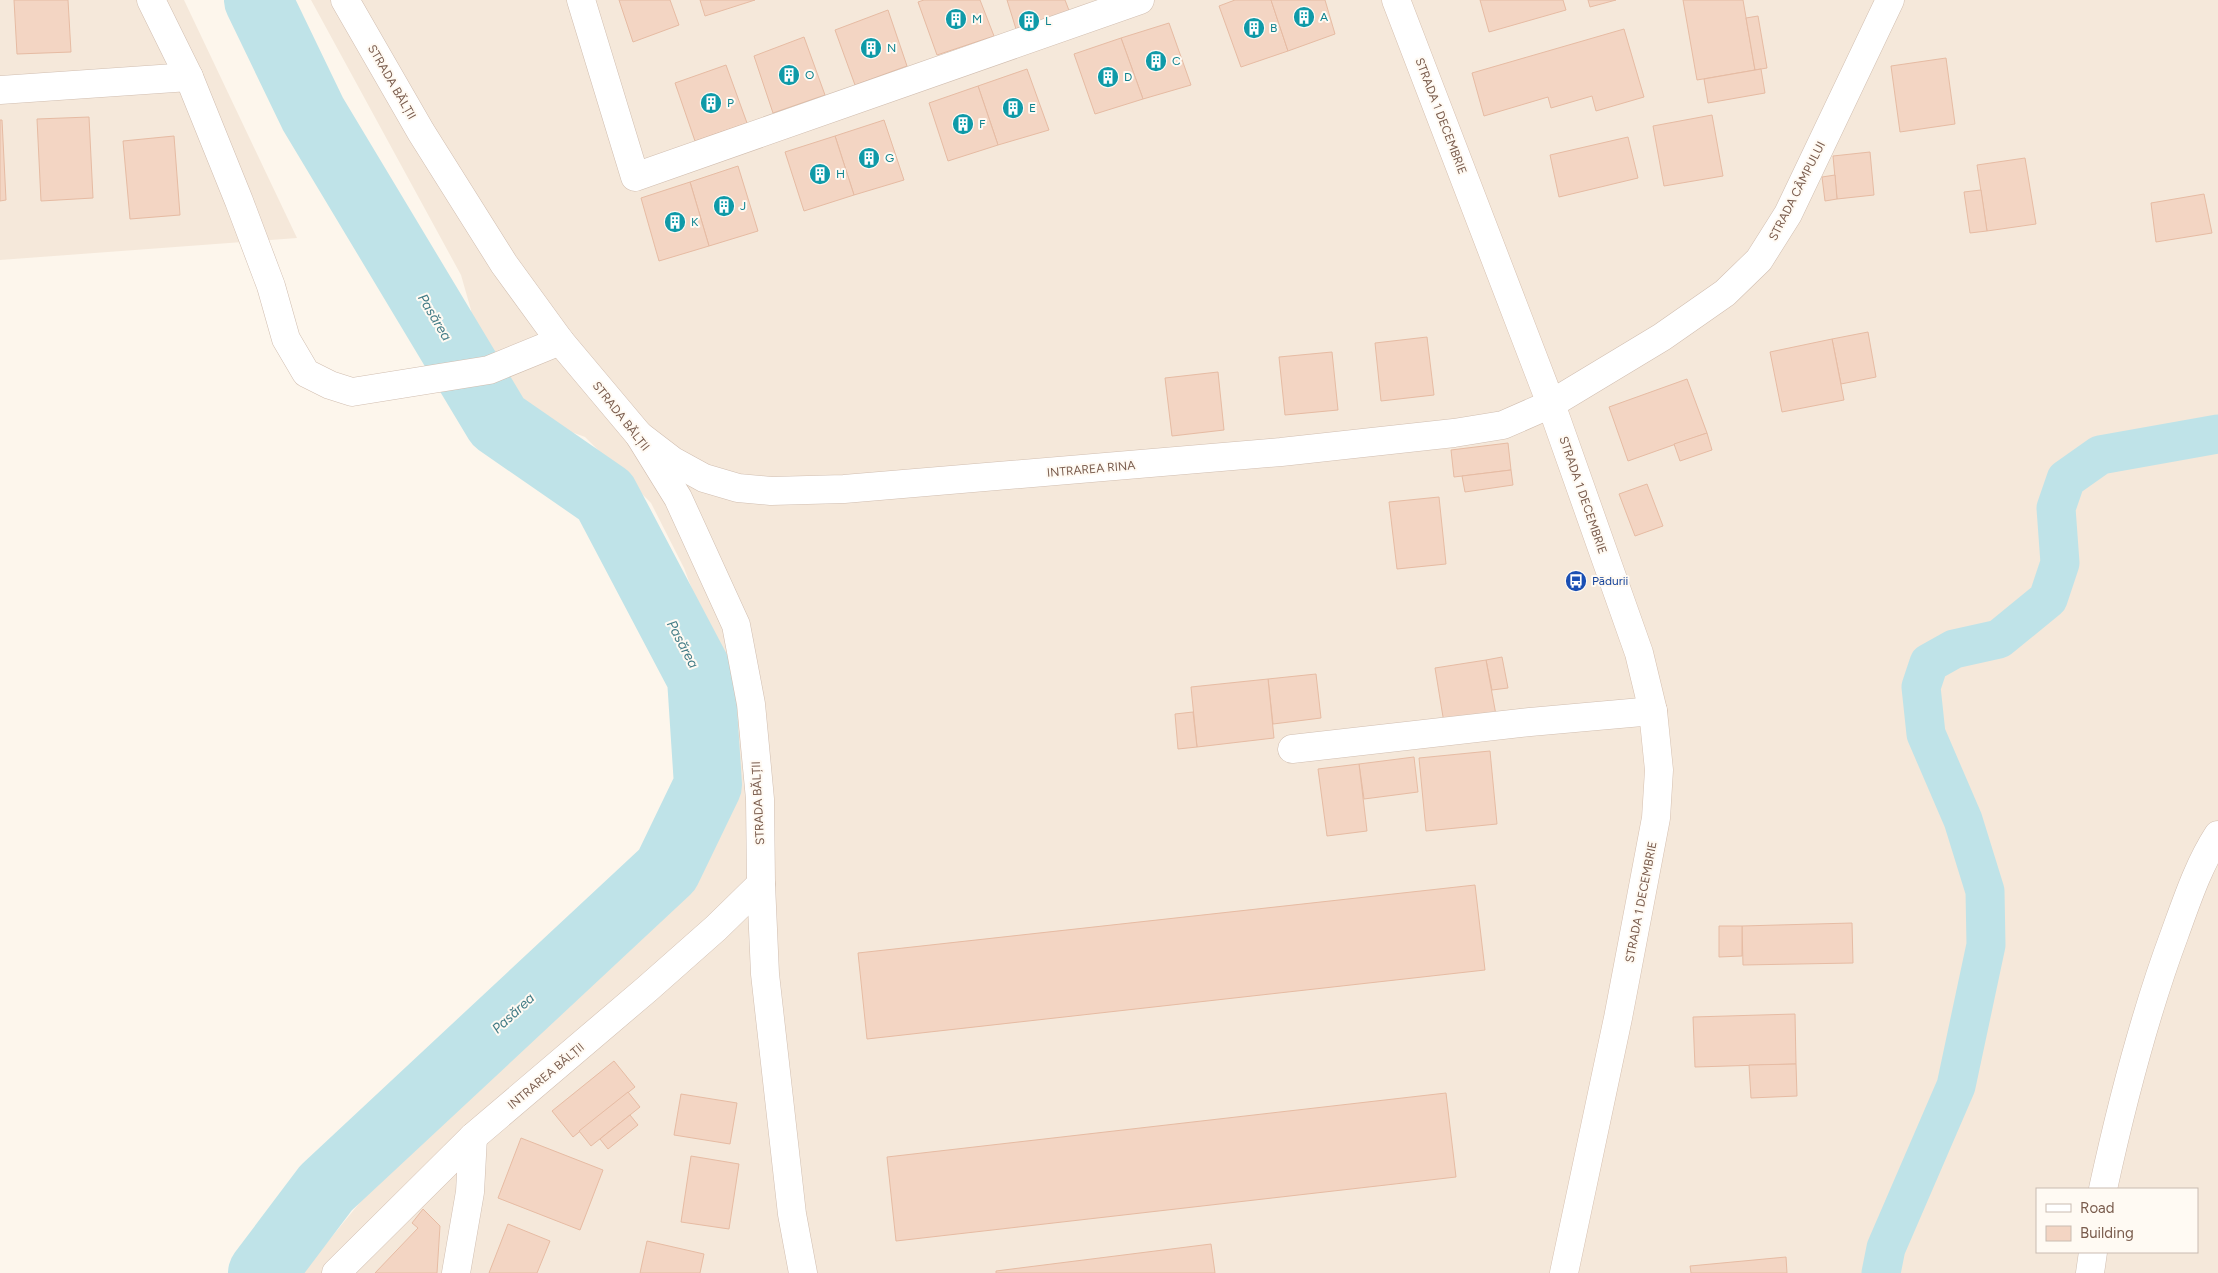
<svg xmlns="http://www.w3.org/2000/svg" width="2218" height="1273" font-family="Figtree,sans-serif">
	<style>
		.residential { fill: #f5e8da; fill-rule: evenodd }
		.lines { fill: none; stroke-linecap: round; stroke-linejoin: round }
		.canal { stroke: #bfe3e8; stroke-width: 39 }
		.river { stroke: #bfe3e8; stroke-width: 68 }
		.building { fill: #f3d5c3; stroke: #e6bba3 }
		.street-casing { stroke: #d1beb0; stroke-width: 29 }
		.secondary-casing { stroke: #d6c0b0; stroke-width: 29 }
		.street { stroke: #fff; stroke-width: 28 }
		.secondary { stroke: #fff; stroke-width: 28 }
		.labels { text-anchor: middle; stroke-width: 4; stroke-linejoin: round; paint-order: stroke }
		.culture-label { font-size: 12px; fill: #0d838f; stroke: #fffaf3; text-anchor: start }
		.street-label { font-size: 12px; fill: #7a5c4d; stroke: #fffaf3 }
		.transit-label { font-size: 12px; fill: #164399; stroke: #fffaf3; text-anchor: start }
		.water-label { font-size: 14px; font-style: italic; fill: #437c86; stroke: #fffaf3 }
	</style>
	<rect width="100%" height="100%" fill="#fdf6ec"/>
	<g class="residential">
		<polygon points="0,0 184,0 297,238 0,260"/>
		<path d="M311,0H2218V1273H302L362,1200L706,856L731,797L729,722L710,637L684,568L651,503L585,437L522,414L475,340L471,310L461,275ZM2037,1189H2197V1252H2037Z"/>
	</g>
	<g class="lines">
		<polyline class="canal" points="1881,1273 1886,1248 1956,1086 1986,945 1985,891 1963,820 1926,734 1921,687 1929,663 1954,649 1999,639 2048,599 2060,563 2056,508 2066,479 2100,455 2218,434"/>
		<polyline class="river" points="258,0 313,114 498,422 605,496 701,678 708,785 667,870 326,1188 262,1273"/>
	</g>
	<g class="building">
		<polygon points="14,0 68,0 71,52 17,54"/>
		<polygon points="619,0 670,0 679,25 633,42"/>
		<polygon points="700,0 755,0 705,16"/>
		<polygon points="924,0 980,0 994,36 937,55 918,2"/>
		<polygon points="1007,0 1065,0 1070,13 1016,29"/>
		<polygon points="1235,0 1271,0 1288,51 1241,67 1219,6"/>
		<polygon points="1271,0 1325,0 1335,34 1288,51"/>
		<polygon points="1480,0 1563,0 1566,10 1489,32"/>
		<polygon points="1588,0 1616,0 1590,7"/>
		<polygon points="1683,0 1743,0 1755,70 1697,80"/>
		<polygon points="888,10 907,66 855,85 835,30"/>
		<polygon points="1758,16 1767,68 1755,70 1746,18"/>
		<polygon points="1169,23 1191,85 1143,99 1121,38"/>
		<polygon points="1624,29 1644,97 1596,111 1592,96 1551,108 1548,97 1484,116 1472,73"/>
		<polygon points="804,37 825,95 773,113 754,56"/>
		<polygon points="1121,38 1143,99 1095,114 1074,54"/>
		<polygon points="1946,58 1955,124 1900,132 1891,66"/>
		<polygon points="726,65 747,123 695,141 675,83"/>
		<polygon points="1027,69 1049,130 998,145 978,86"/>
		<polygon points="1761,69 1765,93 1708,103 1704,79"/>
		<polygon points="978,86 998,145 948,161 929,103"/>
		<polygon points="1712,115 1723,176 1664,186 1653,126"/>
		<polygon points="89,117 93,198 41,201 37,119"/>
		<polygon points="0,120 2,120 6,200 0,201"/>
		<polygon points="884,120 904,180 854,195 835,136"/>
		<polygon points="174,136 180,215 130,219 123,141"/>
		<polygon points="835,136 854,195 804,211 785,152"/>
		<polygon points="1628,137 1638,178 1559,197 1550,155"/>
		<polygon points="1870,152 1874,195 1837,199 1833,156"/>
		<polygon points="2025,158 2036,224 1987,231 1977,165"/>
		<polygon points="738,166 758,231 709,246 690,182"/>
		<polygon points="1835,175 1837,199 1825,201 1822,177"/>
		<polygon points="690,182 709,246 659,261 641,198"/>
		<polygon points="1981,190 1987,231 1970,233 1964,192"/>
		<polygon points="2204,194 2212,233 2156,242 2151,203"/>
		<polygon points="1868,332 1876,377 1841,384 1832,339"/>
		<polygon points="1427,337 1434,395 1381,401 1375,343"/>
		<polygon points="1832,339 1844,400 1782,412 1770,352"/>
		<polygon points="1332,352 1338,410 1285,415 1279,357"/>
		<polygon points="1218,372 1224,430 1172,436 1165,378"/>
		<polygon points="1687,379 1707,433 1628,461 1609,407"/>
		<polygon points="1707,433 1712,450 1680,461 1674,444"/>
		<polygon points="1508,443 1511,470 1454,477 1451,450"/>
		<polygon points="1511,470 1513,485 1465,492 1462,476"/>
		<polygon points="1647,484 1663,526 1635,536 1619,494"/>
		<polygon points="1439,497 1446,564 1397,569 1389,502"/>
		<polygon points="1502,657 1508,688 1492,690 1486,660"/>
		<polygon points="1486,660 1496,715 1444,723 1435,668"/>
		<polygon points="1316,674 1321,718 1273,724 1268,679"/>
		<polygon points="1268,679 1274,738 1197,747 1191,687"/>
		<polygon points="1193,712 1197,747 1178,749 1175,714"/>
		<polygon points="1490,751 1497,824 1426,831 1419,758"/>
		<polygon points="1414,757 1418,792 1364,799 1359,764"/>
		<polygon points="1359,764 1367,831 1327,836 1318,769"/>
		<polygon points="1475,885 1485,970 867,1039 858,953"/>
		<polygon points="1852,923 1853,963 1743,965 1742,926"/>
		<polygon points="1719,926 1742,926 1742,956 1719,957"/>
		<polygon points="1795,1014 1796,1064 1695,1067 1693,1017"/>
		<polygon points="614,1061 635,1087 573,1137 552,1111"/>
		<polygon points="1796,1064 1797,1096 1751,1098 1749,1065"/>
		<polygon points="628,1092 640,1107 591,1146 579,1131"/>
		<polygon points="1446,1093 1456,1177 896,1241 887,1157"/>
		<polygon points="681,1094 737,1103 730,1144 674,1135"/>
		<polygon points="630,1115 638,1125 608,1149 600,1139"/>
		<polygon points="521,1138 603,1170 580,1230 498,1198"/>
		<polygon points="691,1156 739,1164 729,1229 681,1222"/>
		<polygon points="423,1209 440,1226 437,1273 375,1273 418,1228 412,1223"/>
		<polygon points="508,1224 550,1241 537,1273 489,1273"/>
		<polygon points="647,1241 704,1254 700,1273 640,1273"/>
		<polygon points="1211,1244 1215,1273 996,1273 996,1271"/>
		<polygon points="1786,1257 1787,1273 1691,1273 1690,1266"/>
	</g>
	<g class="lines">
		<g class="street-casing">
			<g id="street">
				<polyline points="151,0 189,77 239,201 271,286 286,339 306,373 330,385 352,392 489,370 560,341"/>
				<polyline points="345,0 421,132 504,264 560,341 639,435 678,498 736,625 751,704 760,799 761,884 765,974 792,1214 803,1273"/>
				<polyline points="581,0 635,177 1140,0"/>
				<polyline points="0,90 189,77"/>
				<polyline points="639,435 673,461 704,478 738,488 771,491 844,489 1281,452 1454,433 1503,425 1551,404 1662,337 1725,293 1759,260 1788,214 1890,0"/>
				<polyline points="1292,749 1530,722 1653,711"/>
				<path d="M2103,1189C2122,1102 2144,1016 2175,933C2187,900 2199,864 2218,835"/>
				<polyline points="336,1273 473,1137 647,989 716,928 761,884"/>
				<polyline points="456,1273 470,1192 473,1137"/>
				<polyline points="2090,1273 2093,1252"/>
			</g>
		</g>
		<g class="secondary-casing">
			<polyline id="secondary" points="1396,0 1551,404 1639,653 1653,711 1659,770 1656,818 1618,1018 1564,1273"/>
		</g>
		<use href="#street" class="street"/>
		<use href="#secondary" class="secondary"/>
	</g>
	<defs>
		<g id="building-disc" transform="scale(1.125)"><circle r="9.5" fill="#0f9aa8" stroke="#fffaf3"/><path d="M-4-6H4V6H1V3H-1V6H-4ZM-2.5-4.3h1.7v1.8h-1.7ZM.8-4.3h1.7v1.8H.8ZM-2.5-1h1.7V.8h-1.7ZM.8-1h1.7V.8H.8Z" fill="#fff"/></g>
		<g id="bus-disc" transform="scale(1.125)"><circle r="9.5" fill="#1a4fb4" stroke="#fffaf3"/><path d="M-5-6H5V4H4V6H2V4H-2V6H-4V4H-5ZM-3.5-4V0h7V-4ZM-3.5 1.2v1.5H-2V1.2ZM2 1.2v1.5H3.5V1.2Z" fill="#fff"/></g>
	</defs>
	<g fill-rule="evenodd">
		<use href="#building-disc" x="1304" y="17"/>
		<use href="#building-disc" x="956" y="19"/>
		<use href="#building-disc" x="1029" y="21"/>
		<use href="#building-disc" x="1254" y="28"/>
		<use href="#building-disc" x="871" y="48"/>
		<use href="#building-disc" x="1156" y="61"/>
		<use href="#building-disc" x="789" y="75"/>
		<use href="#building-disc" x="1108" y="77"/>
		<use href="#building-disc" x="711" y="103"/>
		<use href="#building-disc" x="1013" y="108"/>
		<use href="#building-disc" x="963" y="124"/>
		<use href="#building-disc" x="869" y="158"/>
		<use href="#building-disc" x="820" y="174"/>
		<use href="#building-disc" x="724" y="206"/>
		<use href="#building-disc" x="675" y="222"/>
		<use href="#bus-disc" x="1576" y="581"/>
	</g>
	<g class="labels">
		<g class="culture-label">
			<text x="1320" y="21">A</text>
			<text x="972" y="23">M</text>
			<text x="1045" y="25">L</text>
			<text x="1270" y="32">B</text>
			<text x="887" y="52">N</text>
			<text x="1172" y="65">C</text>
			<text x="805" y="79">O</text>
			<text x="1124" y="81">D</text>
			<text x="727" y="107">P</text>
			<text x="1029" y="112">E</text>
			<text x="979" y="128">F</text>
			<text x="885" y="162">G</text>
			<text x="836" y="178">H</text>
			<text x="740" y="210">J</text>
			<text x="691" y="226">K</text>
		</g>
		<g class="street-label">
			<text transform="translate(392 82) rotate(60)" y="4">STRADA BĂLȚII</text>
			<text transform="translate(1441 116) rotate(69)" y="4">STRADA 1 DECEMBRIE</text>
			<text transform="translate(1797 191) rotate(-63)" y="4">STRADA CÂMPULUI</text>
			<text transform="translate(621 416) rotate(52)" y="4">STRADA BĂLȚII</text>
			<text transform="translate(1091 469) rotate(-5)" y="4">INTRAREA RINA</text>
			<text transform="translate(1583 495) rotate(71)" y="4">STRADA 1 DECEMBRIE</text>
			<text transform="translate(758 803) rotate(-93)" y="4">STRADA BĂLȚII</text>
			<text transform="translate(1641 902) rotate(-79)" y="4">STRADA 1 DECEMBRIE</text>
			<text transform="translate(546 1076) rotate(-40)" y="4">INTRAREA BĂLȚII</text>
		</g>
		<g class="transit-label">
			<text x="1592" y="585">Pădurii</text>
		</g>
		<g class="water-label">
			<text transform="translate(435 317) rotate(59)" y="5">Pasărea</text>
			<text transform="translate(683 644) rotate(62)" y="5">Pasărea</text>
			<text transform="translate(513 1013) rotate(-43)" y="5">Pasărea</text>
		</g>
	</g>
	<rect x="2036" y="1188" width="162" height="65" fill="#fffaf3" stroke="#cabbb1"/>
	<rect x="2046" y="1204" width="25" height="8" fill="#ffffff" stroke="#cabbb1"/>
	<text x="2080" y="1213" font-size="15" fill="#7a5c4d">Road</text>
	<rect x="2046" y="1226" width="25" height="15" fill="#f3d5c3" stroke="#cabbb1"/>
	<text x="2080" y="1238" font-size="15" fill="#7a5c4d">Building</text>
</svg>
